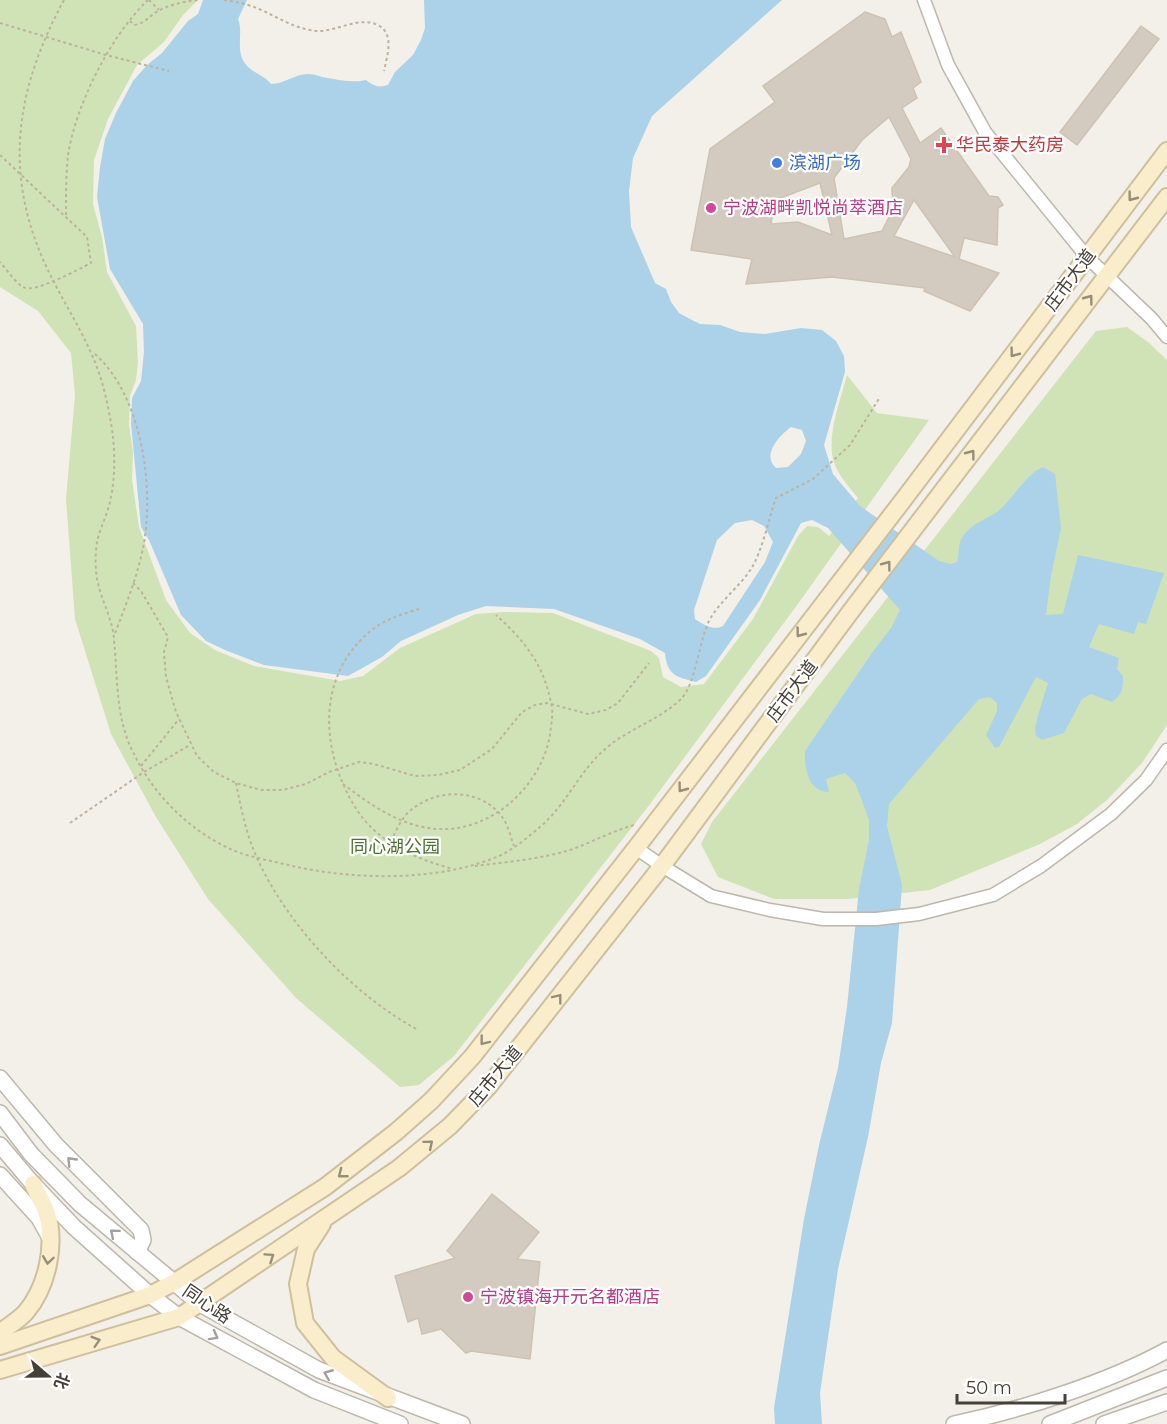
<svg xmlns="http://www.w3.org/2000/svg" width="1167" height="1424" font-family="Montserrat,'Noto Sans SC',sans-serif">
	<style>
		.green { fill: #d0e3b6 }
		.water { fill: #abd2e9; fill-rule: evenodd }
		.building { fill: #d3cbbf; stroke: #cdc2b3; stroke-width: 1.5; fill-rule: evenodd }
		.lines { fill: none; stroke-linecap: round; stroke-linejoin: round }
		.minor-casing { stroke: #bdb7ac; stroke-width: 15 }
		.tertiary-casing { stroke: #bdb7ac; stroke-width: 18 }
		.secondary-casing { stroke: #cebf9d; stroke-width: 20 }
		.path { stroke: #beb29f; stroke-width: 2; stroke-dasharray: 3 3; stroke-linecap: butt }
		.minor { stroke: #fff; stroke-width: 12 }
		.tertiary { stroke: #fff; stroke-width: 15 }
		.secondary { stroke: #f9edcc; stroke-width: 16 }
		.oneway { stroke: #968e7b }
		.oneway2 { stroke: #a2a09c }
		.health-dot { fill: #e0444e; stroke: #fff; stroke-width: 2 }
		.shop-dot { fill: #3f7fe0; stroke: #fff; stroke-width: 2 }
		.hotel-dot { fill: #d1479c; stroke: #fff; stroke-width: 2 }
		.labels { text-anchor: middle; stroke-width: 4.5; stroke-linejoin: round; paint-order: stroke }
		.health-label { font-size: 18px; fill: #be3a42; stroke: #fff; text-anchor: start }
		.shop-label { font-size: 18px; fill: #366cbe; stroke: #fff; text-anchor: start }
		.hotel-label { font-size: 18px; fill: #b23c85; stroke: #fff; text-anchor: start }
		.street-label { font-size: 18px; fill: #454038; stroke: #fff }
		.park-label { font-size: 18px; fill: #4b7231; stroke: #fff }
	</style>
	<rect width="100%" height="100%" fill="#f3efe9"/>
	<g class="green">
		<path d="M0,0H198L183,15L164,42L137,65L108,119L94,160L93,204L102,237L107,272L136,326L138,362L136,380L130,396L129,424L133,452L132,480L139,527L166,600L190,633L215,650L254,666L340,681L363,676L400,648L476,614L504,612L553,613L651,651L659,658L663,677L681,687L704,684L753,619L798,536L807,526L818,527L829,536L858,498C849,487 839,476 834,463C826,436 840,402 847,375L877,413L929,420L800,601L647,808L454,1056L419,1085L400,1087L296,998L208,899L156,817L111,734L75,619L66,499L75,395L71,353L38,311L0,287Z"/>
		<polygon points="1127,327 1148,342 1167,360 1167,725 1142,763 1108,799 1077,824 1040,844 930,890 848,899 774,899 718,877 701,844 712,822 1096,331"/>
	</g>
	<path class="water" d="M203,0H247L238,19C243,31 237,45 242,58C248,73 263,73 271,84C285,84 294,74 308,74C315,74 321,77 327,78C339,80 354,83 366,80C373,86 379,88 388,85L395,72L413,55L421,40L425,28L424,0H782L652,116L633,158L629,191L631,227L655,283L666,289L671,302L679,313L690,319L700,324L720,325L740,332L765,334L801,328L822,330L836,341L844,356L845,372L824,445L833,474L860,506L939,561L951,564L957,562C960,553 957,544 963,536C972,523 985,520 997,512C1013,499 1026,474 1043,467L1055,474L1061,528L1051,576L1046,615L1063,614L1078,555L1164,573L1146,624L1138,622L1134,634L1099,624L1089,647L1119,658L1117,669L1123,676C1123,688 1123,694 1112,702L1091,694L1082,699L1064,733L1042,740L1036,736L1035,728L1038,715L1048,683L1036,677L999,747L995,748L986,735L997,711V703L990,697L979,699L889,804L887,826L902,885L892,1023L881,1063L868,1137L838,1269L820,1393L822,1424H775L774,1408L804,1219L819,1145L838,1068L847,1007L859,889L869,840V820L861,798L855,783L845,773L826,779L829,792C808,792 804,767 805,751L874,650L891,628L900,610L828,528L812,520L801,523L760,600L706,676L696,682C676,677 667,675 665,653L640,639L554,609L486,606L458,615L401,641L382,657L348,676L264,665L225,650L206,641L181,615L149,540L141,527L131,424L132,398L141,381L144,352L143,324L110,269L97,197L100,167L105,139L116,113L133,81L147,65L162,53L188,21L198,14ZM791,427L802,430L806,441L801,454L788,467L776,468C761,455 780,435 791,427ZM752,520L764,526L773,542L765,562L723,626C713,631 704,625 695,619L694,610L717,540L735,523Z"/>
	<g class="building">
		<path d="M865,12L885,19L892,37L901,32L921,82L913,88L917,98L902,108L920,143L941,128L989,196L998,197L1003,205L998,208L997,245L964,238L959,259L999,273L970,311L924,291L925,288L832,277L746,284L752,259L691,250L710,149L775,102L763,86ZM889,117L911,159L909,167L892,188L893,209L882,231L844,239L834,178L862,140ZM820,183L832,235L798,222L771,224L775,200ZM914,200L955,257L894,236Z"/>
		<polygon points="1141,26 1159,39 1077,145 1060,132"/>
		<polygon points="492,1194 539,1232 517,1259 540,1262 530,1359 471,1351 466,1353 441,1329 422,1334 418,1318 408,1322 395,1276 455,1258 447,1251"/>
	</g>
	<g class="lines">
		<g class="minor-casing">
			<g id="minor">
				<polyline points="924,0 948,65 985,132 1087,257 1152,319 1167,337"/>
				<polyline points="636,848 662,866 711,896 770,910 823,919 876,919 919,914 993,895 1041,866 1111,814 1146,780 1167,750"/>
			</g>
		</g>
		<g class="tertiary-casing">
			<g id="tertiary">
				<polyline points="0,1078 56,1145 141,1230 143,1240 137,1252"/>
				<polyline points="0,1113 31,1154 80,1204 200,1304 319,1370 462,1424"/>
				<polyline points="0,1145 33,1184 74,1227 150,1295 179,1317 314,1390 400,1424"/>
				<polyline points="0,1175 39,1218 49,1236"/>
				<path d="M954,1424C1021,1410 1107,1383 1167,1350"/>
				<polyline points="1050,1424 1167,1378"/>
				<polyline points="1104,1424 1167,1402"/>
			</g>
		</g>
		<g class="secondary-casing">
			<g id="secondary">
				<polyline points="322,1224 306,1249 298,1284 305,1323 333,1358 388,1398"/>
				<path d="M0,1333C8,1326 19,1320 26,1312C47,1287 56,1246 47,1214C44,1204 37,1194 33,1184"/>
				<polyline points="0,1346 150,1295 175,1282 325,1187 396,1132 431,1101 472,1057 636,848 907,495 1167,151"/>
				<polyline points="0,1370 179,1317 399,1168 450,1126 488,1087 662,866 851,611 1167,197"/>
			</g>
		</g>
		<g class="path">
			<path d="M64,0C18,85 3,166 42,257C62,304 94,344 105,394C114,430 118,465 110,502C107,515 100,528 97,542C95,554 95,572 98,583C102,602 113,620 114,640C118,679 115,718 134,754C154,796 192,833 235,851C253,858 273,861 292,866C355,880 438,882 499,856C513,850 528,837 540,827C566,805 579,772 604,750C627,729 658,721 681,699C695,686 699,641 709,621C719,602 739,587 751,569C762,552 769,518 776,498L813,479L850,445L880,397"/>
			<polyline points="149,0 159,10"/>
			<path d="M224,0C236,2 248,4 259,9C280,18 296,30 319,31C337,31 360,16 378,25C395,34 387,56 384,71"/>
			<path d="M130,21L134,25C145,24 151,14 160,10C172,4 186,1 199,0"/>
			<polyline points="0,23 106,55 169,71"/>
			<path d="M0,155L87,237L91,263C79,269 34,294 23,287C15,282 7,270 0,262"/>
			<path d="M66,215C66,195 66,174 68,155C76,104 111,35 148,0"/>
			<path d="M95,354C142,396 155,488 143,548C137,578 125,607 114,636"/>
			<polyline points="133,583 141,591 168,637 164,652 166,677 176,712 197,756 214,772 236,783 261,790 283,790 306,784 329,772 359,762 374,764 415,776 438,775 460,770 492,749 522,712 535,705 547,703 588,714 606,710 618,703 649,663"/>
			<path d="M419,609C403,614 386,619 373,629C327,665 320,722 339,774C347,795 358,816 375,831C398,851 424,861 453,869"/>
			<polyline points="141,766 179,719"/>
			<path d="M236,783C241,808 246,834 257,858C288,926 352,994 418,1030"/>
			<path d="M343,784C367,802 393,821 423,827C483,840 540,791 550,735C551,724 554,713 551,703C544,665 524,640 496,615"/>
			<polyline points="70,823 144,772 190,745"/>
			<path d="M391,841C396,831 401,818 411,810C435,790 475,787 499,813C507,821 510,835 514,846"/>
			<path d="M475,866C507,862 542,859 573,849C594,841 613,831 634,825"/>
		</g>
		<use href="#minor" class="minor"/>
		<use href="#tertiary" class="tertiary"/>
		<use href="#secondary" class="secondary"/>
	</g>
	<defs><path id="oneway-chevron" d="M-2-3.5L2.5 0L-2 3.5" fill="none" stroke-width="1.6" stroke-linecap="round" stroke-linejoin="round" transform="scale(1.5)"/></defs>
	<g class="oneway">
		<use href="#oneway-chevron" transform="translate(1132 197) rotate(127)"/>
		<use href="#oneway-chevron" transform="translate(1089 299) rotate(-53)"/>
		<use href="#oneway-chevron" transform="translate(1014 353) rotate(127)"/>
		<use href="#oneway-chevron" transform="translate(971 454) rotate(-53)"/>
		<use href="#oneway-chevron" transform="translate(887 565) rotate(-53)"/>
		<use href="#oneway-chevron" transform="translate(800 633) rotate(127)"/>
		<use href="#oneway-chevron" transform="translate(682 788) rotate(127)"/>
		<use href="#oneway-chevron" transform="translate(558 998) rotate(-52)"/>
		<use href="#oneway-chevron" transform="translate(484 1041) rotate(128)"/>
		<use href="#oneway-chevron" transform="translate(429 1144) rotate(-40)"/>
		<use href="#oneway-chevron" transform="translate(342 1174) rotate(142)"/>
		<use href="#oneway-chevron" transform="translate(270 1257) rotate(-34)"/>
		<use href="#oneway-chevron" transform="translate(48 1260) rotate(98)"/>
		<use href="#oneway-chevron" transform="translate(96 1341) rotate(-17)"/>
	</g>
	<g class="oneway2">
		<use href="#oneway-chevron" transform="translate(71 1161) rotate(-134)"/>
		<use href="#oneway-chevron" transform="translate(114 1233) rotate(-140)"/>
		<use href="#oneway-chevron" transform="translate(214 1336) rotate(29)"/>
		<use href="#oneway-chevron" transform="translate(328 1374) rotate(-158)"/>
	</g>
	<path class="health-dot" d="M941 136h6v6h6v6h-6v6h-6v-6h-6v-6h6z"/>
	<circle class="shop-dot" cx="777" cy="163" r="6"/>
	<g class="hotel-dot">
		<circle cx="711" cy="208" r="6"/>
		<circle cx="468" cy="1297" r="6"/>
	</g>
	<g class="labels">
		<g class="health-label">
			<text x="956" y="151">华民泰大药房</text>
		</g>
		<g class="shop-label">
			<text x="789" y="169">滨湖广场</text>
		</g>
		<g class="hotel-label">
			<text x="723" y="214">宁波湖畔凯悦尚萃酒店</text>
			<text x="480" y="1303">宁波镇海开元名都酒店</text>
		</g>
		<g class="street-label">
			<text transform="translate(1070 280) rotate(-53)" y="6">庄市大道</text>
			<text transform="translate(792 691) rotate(-53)" y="6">庄市大道</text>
			<text transform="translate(495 1076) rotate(-50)" y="6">庄市大道</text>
			<text transform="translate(207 1304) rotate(34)" y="6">同心路</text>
		</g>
		<g class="park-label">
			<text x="395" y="853">同心湖公园</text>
		</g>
	</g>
	<g transform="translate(48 1376) rotate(110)" stroke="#ffffff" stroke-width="4.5" paint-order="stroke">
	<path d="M0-4.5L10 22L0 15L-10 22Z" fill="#454038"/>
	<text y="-9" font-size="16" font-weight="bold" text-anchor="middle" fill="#454038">北</text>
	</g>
	<path d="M957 1394v9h108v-9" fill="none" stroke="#454038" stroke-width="3"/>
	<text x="966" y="1394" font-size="18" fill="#454038" stroke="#ffffff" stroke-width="4.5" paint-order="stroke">50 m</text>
</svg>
